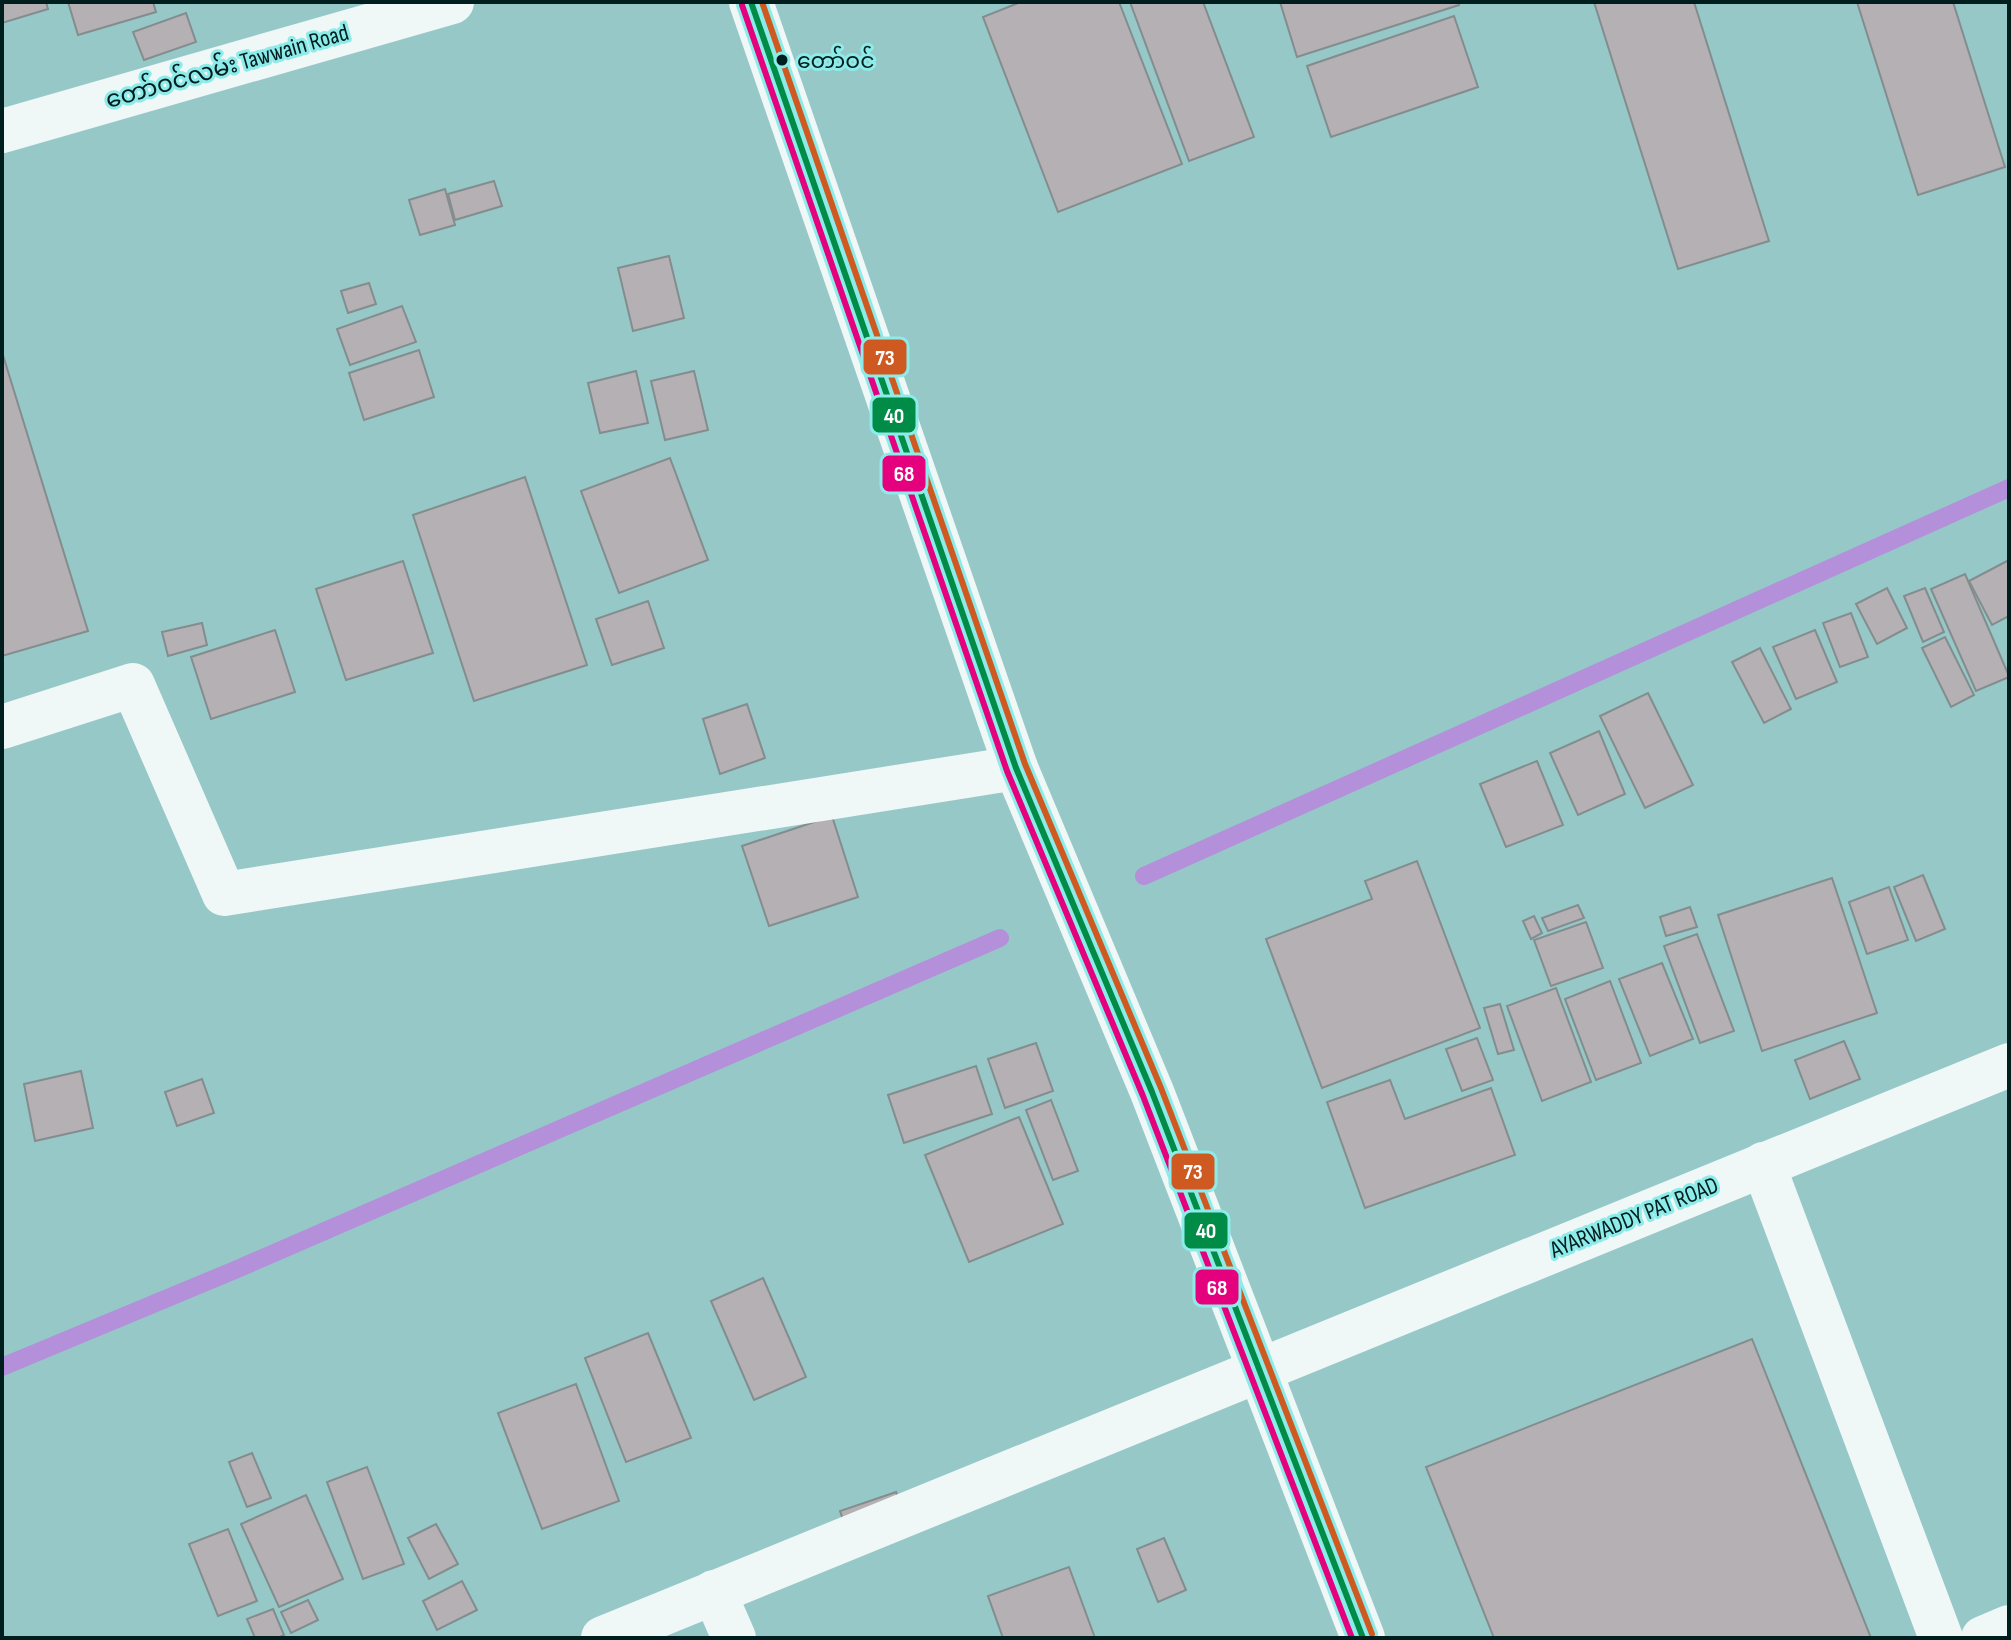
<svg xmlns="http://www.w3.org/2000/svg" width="2011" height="1640" font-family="'Sofia Sans Condensed','Noto Sans Myanmar',sans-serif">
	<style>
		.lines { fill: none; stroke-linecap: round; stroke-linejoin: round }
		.stream { stroke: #b490da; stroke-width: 18 }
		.building { fill: #b4b0b4; stroke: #838d8e; stroke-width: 2 }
		.minor { stroke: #eff7f7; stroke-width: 44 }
		.bus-1-casing { stroke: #8debe9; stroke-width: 12 }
		.bus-2-casing { stroke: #8debe9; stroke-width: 12 }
		.bus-3-casing { stroke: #8debe9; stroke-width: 12 }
		.bus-1 { stroke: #008b47; stroke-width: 6 }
		.bus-2 { stroke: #e5007d; stroke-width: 6 }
		.bus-3 { stroke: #ce5a21; stroke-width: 6 }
		.bus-dot { fill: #001e1e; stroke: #8debe9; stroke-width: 3 }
		.labels { text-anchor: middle; stroke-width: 6; stroke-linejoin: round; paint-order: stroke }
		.bus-label { font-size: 22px; fill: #001e1e; stroke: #8debe9; text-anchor: start }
		.street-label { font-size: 24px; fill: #001e1e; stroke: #8debe9 }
		.line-badge { stroke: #8debe9; stroke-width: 3 }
		.badge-label { font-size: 22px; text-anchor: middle; font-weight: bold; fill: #fff }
	</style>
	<rect width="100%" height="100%" fill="#96c8c8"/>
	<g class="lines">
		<g class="stream">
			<polyline points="1144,876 2009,488"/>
			<polyline points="2,1367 235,1270 1000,938"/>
		</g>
	</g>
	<g class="building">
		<polygon points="2,2 46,2 48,9 2,23"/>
		<polygon points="68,2 153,2 156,12 78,35"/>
		<polygon points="1021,2 1119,2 1182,164 1058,212 983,17"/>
		<polygon points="1130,2 1203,2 1254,137 1189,161"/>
		<polygon points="1280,2 1458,2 1459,5 1297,57"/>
		<polygon points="1594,2 1694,2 1769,241 1678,269"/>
		<polygon points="1857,2 1953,2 2005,167 1918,195"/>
		<polygon points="186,13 196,42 144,60 133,32"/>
		<polygon points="1454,16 1478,87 1331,137 1307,66"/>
		<polygon points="494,181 502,206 455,220 448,194"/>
		<polygon points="445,189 455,225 420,235 409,200"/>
		<polygon points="669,256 684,318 633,331 618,268"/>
		<polygon points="369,283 376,304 348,313 341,291"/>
		<polygon points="402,306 416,342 350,365 337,329"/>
		<polygon points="419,350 434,397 364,420 349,373"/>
		<polygon points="2,352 88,631 2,656"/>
		<polygon points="636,371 648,423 600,433 588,383"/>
		<polygon points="694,371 708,430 665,440 651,381"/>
		<polygon points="670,458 708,560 619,593 581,491"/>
		<polygon points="525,477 587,665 474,701 413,515"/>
		<polygon points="2009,560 2009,616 1992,625 1969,581"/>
		<polygon points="403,561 433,653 346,680 316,589"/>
		<polygon points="1965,574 2009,676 2009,677 1976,691 1931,589"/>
		<polygon points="1887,588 1907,628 1877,644 1856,604"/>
		<polygon points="1925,588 1944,632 1923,642 1904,596"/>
		<polygon points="648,601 664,648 612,665 596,619"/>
		<polygon points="1851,613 1868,657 1840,667 1823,623"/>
		<polygon points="202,623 207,645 168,656 162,632"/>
		<polygon points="275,630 295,692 211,719 191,657"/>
		<polygon points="1815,630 1837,682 1796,699 1773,647"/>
		<polygon points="1945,637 1974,695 1951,707 1922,648"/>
		<polygon points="1760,648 1791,709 1764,723 1732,662"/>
		<polygon points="1648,693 1693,785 1645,808 1600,716"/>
		<polygon points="747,704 765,758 720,774 703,719"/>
		<polygon points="1599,731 1625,794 1578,815 1550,753"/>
		<polygon points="1537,761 1563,825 1506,847 1480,784"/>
		<polygon points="832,816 858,897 769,926 742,846"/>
		<polygon points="1417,861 1480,1028 1322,1088 1266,939 1372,899 1365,881"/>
		<polygon points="1923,875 1945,929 1916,941 1894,887"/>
		<polygon points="1832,878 1877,1013 1762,1051 1718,915"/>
		<polygon points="1889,887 1908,940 1867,954 1849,902"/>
		<polygon points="1578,905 1584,918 1548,931 1542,918"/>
		<polygon points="1690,907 1697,927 1666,936 1660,917"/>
		<polygon points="1534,916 1542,933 1531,939 1523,921"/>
		<polygon points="1586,922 1603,968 1551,986 1534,940"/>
		<polygon points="1697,934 1734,1031 1700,1043 1664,946"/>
		<polygon points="1662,963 1693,1039 1650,1056 1619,979"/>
		<polygon points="1610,981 1641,1063 1596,1080 1565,999"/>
		<polygon points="1556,988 1591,1082 1542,1101 1507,1006"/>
		<polygon points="1500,1004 1514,1050 1498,1054 1484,1008"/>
		<polygon points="1477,1038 1493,1080 1462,1091 1446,1049"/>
		<polygon points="1844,1041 1860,1079 1810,1099 1795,1060"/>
		<polygon points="1036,1043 1053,1091 1005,1108 988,1059"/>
		<polygon points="976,1066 992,1114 904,1143 888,1095"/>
		<polygon points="81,1071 93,1128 35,1141 24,1084"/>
		<polygon points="202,1079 214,1113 177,1126 165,1092"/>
		<polygon points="1390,1080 1405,1119 1491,1088 1515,1155 1365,1208 1327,1102"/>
		<polygon points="1051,1100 1078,1171 1053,1180 1026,1110"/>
		<polygon points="1019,1117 1063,1224 969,1262 925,1155"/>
		<polygon points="763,1278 806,1377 754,1400 711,1301"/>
		<polygon points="648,1333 691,1438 626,1462 585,1358"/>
		<polygon points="1752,1339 1871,1638 1494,1638 1426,1467"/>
		<polygon points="576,1384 619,1501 542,1529 498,1413"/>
		<polygon points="252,1453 271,1498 247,1507 229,1462"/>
		<polygon points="367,1467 404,1564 363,1579 327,1482"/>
		<polygon points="896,1492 901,1504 845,1525 840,1511"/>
		<polygon points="306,1495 343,1579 279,1607 241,1524"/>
		<polygon points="436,1524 458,1564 429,1579 408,1538"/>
		<polygon points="228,1529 257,1601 218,1616 189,1544"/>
		<polygon points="1164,1538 1186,1590 1158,1602 1137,1549"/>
		<polygon points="1069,1567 1095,1638 1003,1638 988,1596"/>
		<polygon points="462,1581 477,1610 437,1630 423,1601"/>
		<polygon points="308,1600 318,1620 291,1633 281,1612"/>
		<polygon points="273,1609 284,1635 278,1638 255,1638 247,1619"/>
	</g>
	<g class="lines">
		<g class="minor">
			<polyline points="751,2 1016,768 1152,1092 1363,1638"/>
			<polyline points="2,131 452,2"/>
			<polyline points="2,727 133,685 224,894 1016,768"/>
			<polyline points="1763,1164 1941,1638"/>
			<polyline points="714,1592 734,1638"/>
			<polyline points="603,1638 2009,1065"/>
			<polyline points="1983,1638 2009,1627"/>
		</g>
		<g class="bus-1-casing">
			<polyline id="bus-1" points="751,2 1016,768 1152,1092 1363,1638"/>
		</g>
		<g class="bus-2-casing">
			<polyline id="bus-2" points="742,5 1007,771 1143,1096 1352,1638"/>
		</g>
		<g class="bus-3-casing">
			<polyline id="bus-3" points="762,2 1025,764 1161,1088 1372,1634"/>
		</g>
		<use href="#bus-1" class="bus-1"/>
		<use href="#bus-2" class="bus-2"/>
		<use href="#bus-3" class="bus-3"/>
	</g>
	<circle class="bus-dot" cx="782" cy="60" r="7"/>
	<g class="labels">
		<g class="bus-label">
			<text x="797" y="68">တော်ဝင်</text>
		</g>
		<g class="street-label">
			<text transform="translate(227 66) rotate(-16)" y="8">တော်ဝင်လမ်း Tawwain Road</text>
			<text transform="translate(1634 1217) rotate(-22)" y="8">AYARWADDY PAT ROAD</text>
		</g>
	</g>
	<g class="line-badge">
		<rect x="862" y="338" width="46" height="38" rx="8" fill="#ce5a21"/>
		<rect x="871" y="396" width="46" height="38" rx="8" fill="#008b47"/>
		<rect x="881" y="454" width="46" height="39" rx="8" fill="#e5007d"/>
		<rect x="1170" y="1152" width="46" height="39" rx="8" fill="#ce5a21"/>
		<rect x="1183" y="1211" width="46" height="39" rx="8" fill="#008b47"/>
		<rect x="1194" y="1268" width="46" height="38" rx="8" fill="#e5007d"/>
	</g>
	<g class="badge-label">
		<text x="885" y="365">73</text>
		<text x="894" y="423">40</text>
		<text x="904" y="481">68</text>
		<text x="1193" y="1179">73</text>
		<text x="1206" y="1238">40</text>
		<text x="1217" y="1295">68</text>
	</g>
	<rect width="2011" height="1640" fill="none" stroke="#001e1e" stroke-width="8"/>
</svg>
